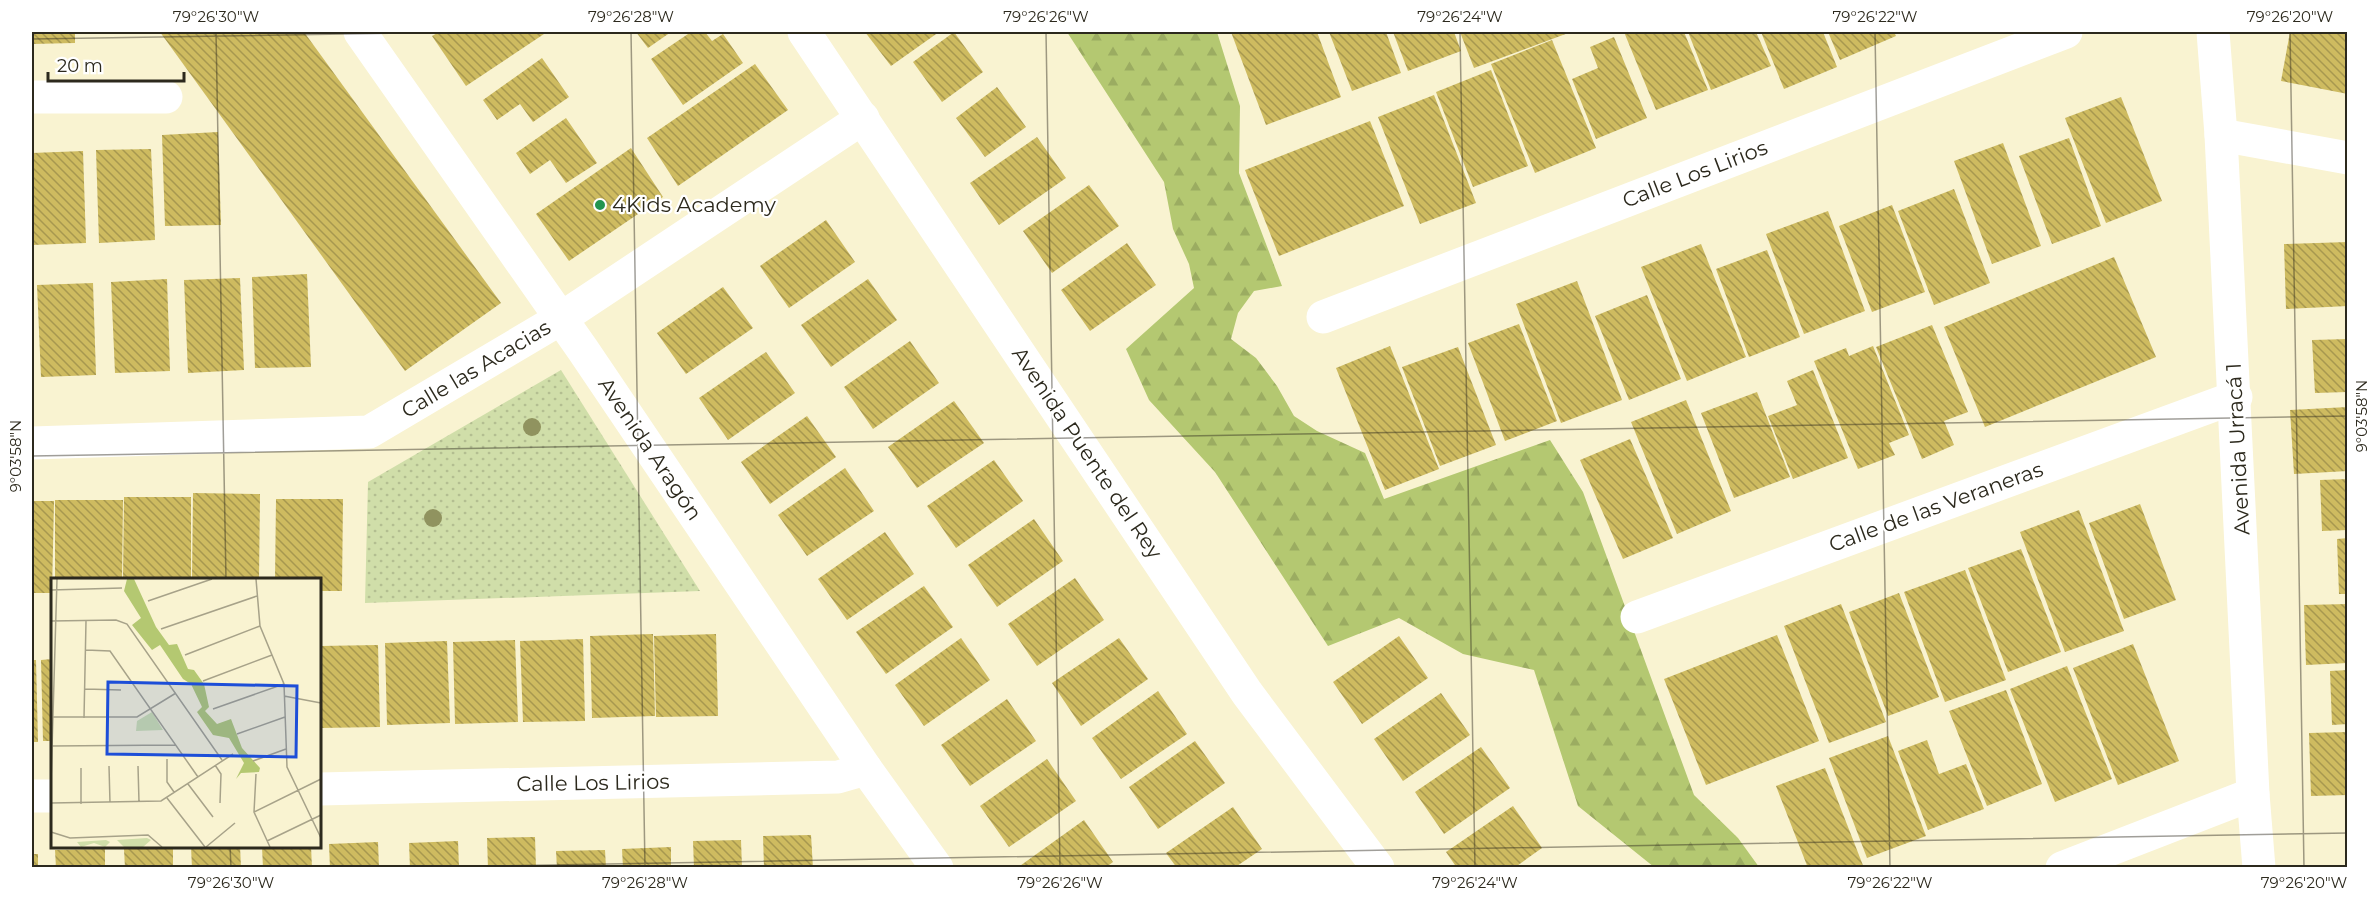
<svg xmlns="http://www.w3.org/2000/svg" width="2379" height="899" font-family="Montserrat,sans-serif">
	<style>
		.grass { fill: url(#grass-dots) }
		.forest { fill: url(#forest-firs) }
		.building { fill: url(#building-back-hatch) }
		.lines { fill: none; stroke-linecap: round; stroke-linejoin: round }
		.minor { stroke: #fff; stroke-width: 33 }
		.tree { fill: #90935f }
		.ticks { fill: none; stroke: #2c291d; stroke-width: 1.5; stroke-opacity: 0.45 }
		.poi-dot { fill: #229550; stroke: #fff; stroke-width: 2 }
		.labels { text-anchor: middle; stroke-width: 4.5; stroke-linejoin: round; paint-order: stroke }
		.street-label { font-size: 21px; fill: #2c291d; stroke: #fff }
		.poi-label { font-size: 21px; fill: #2c291d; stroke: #fff; text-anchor: start }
		.inset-road { fill: none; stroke: #a7a289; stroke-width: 1.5 }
		.view { fill: #1d4ed8; fill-opacity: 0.15; stroke: #1d4ed8; stroke-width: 3 }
		.inset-edge { fill: none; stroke: #2c291d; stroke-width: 3 }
		.neatline { fill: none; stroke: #2c291d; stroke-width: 2 }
		.ticks-label { font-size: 15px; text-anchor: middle; fill: #2c291d }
	</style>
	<defs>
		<pattern id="grass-dots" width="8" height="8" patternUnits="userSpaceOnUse" patternTransform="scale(1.5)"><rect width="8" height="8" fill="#d0dea9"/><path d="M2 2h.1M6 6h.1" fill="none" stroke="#b3be91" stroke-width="1.8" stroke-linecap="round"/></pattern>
		<pattern id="forest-firs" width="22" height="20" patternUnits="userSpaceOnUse" patternTransform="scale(1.5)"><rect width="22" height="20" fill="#b4c871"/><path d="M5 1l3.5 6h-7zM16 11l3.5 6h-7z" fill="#9bac61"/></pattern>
		<pattern id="building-back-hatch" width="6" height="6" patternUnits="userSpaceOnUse" patternTransform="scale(1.5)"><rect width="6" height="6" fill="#cebb60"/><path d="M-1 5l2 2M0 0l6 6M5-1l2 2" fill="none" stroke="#a7984f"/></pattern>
	</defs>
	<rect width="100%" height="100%" fill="#f9f3d1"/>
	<polygon class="grass" points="561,370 700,591 365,603 368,482"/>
	<polygon class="forest" points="1067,32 1217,32 1240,106 1239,173 1282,286 1254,291 1238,313 1231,339 1256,358 1277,386 1294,416 1317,431 1365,453 1384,499 1550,440 1583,492 1694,795 1738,838 1759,867 1654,867 1578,806 1534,670 1463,654 1399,618 1328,646 1215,472 1149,400 1126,349 1194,288 1189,264 1173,229 1164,182"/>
	<g class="building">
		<polygon points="32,32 75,32 75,43 32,44"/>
		<polygon points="160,32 304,32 501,303 405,371"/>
		<polygon points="439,32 547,32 466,86 432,36"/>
		<polygon points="636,32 671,32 648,48"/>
		<polygon points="691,32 705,32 712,41 723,34 743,63 683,105 651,59"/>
		<polygon points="865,32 939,32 891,66"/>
		<polygon points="954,32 983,72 942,102 913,62"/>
		<polygon points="1231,32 1317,32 1341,97 1266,125"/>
		<polygon points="1329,32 1386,32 1401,73 1352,91"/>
		<polygon points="1393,32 1454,32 1461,51 1408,71"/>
		<polygon points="1460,32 1571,32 1474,68"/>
		<polygon points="1624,32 1684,32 1708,90 1656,110"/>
		<polygon points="1688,32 1756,32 1771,66 1711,90"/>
		<polygon points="1761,32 1823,32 1837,67 1784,89"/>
		<polygon points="1828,32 1894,32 1896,36 1840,60"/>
		<polygon points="2290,32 2348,32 2348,94 2281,81"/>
		<polygon points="1614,37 1647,118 1596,139 1572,79 1598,68 1590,47"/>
		<polygon points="1552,40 1596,148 1535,173 1491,64"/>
		<polygon points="542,58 569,97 533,122 520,104 497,120 483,100"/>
		<polygon points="755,64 788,110 678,186 647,138"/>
		<polygon points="1491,70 1528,166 1473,187 1436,92"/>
		<polygon points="997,87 1026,127 985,157 956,118"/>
		<polygon points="1434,95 1476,203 1420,224 1378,117"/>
		<polygon points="2121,97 2162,201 2106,223 2065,118"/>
		<polygon points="566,118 597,163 566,183 550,160 530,174 516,153"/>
		<polygon points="1370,121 1404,206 1279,256 1245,170"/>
		<polygon points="218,132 221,225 165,226 162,135"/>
		<polygon points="1037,137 1066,178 999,225 970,183"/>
		<polygon points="2069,138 2101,226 2052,244 2019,156"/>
		<polygon points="2003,143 2041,246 1992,264 1954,161"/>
		<polygon points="631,148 663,197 569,261 536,214"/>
		<polygon points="151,149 155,240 99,243 96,150"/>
		<polygon points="83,151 86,243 32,245 32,153"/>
		<polygon points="1089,185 1119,226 1052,273 1023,231"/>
		<polygon points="1954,189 1990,283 1934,305 1898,211"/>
		<polygon points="1892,205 1925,292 1872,312 1839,226"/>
		<polygon points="1828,211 1865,311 1804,334 1766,234"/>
		<polygon points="826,220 855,262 789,308 760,266"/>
		<polygon points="2348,242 2348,306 2286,309 2284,244"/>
		<polygon points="1127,243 1156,285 1090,331 1061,290"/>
		<polygon points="1701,244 1746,357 1687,381 1641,267"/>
		<polygon points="1767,250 1800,337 1749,357 1716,269"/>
		<polygon points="2114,257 2156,357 1985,427 1944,327"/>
		<polygon points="307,274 311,367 255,368 252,277"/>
		<polygon points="240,278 244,370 188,373 184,280"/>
		<polygon points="167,279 170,371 115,373 111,282"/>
		<polygon points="868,279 897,320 831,367 801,325"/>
		<polygon points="1577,281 1622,400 1561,423 1516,304"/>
		<polygon points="93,283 96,375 41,377 37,285"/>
		<polygon points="723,287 753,328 686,374 657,333"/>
		<polygon points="1647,295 1681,379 1629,400 1595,316"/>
		<polygon points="1519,324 1557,421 1505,441 1468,343"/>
		<polygon points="1932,325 1968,412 1944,421 1954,445 1922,459 1876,347"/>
		<polygon points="2348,339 2348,392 2315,393 2312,340"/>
		<polygon points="910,341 939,383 873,429 844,387"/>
		<polygon points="1390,346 1439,469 1385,490 1336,368"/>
		<polygon points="1873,346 1909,435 1889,443 1895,455 1858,469 1814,361 1846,348 1849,356"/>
		<polygon points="1458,347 1496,445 1440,466 1402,367"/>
		<polygon points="766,352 795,393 728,440 699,398"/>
		<polygon points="1813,370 1848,458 1793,479 1768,416 1797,405 1787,381"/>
		<polygon points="1757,392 1790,477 1734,498 1701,413"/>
		<polygon points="1686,400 1731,511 1677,534 1631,422"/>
		<polygon points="954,401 984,443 917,488 888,447"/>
		<polygon points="2348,407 2348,471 2294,474 2290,410"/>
		<polygon points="807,416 836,457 770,504 741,462"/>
		<polygon points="1630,439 1673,538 1623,559 1580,460"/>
		<polygon points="994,460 1023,501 956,548 927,506"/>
		<polygon points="845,468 874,511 807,556 778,515"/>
		<polygon points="2348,479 2348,530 2322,531 2320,480"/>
		<polygon points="193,493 260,494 259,580 192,580"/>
		<polygon points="124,497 191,497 191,580 123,580"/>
		<polygon points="276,499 343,499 342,591 320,591 320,580 275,580"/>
		<polygon points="55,500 123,500 122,580 55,580"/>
		<polygon points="32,501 54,501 52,593 32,593"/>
		<polygon points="2140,504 2176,600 2124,619 2089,523"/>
		<polygon points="2079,510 2124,631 2065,652 2020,532"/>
		<polygon points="1034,519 1063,561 997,607 968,565"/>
		<polygon points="885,532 914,574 847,620 818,579"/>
		<polygon points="2348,538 2348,594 2339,594 2337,539"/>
		<polygon points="2021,549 2061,652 2008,672 1968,568"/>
		<polygon points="1965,570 2006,680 1945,702 1904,592"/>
		<polygon points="1075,578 1104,620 1037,666 1008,624"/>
		<polygon points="924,586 953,627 886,674 856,632"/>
		<polygon points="1899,593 1939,697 1888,716 1849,612"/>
		<polygon points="1841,604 1886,722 1829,743 1784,626"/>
		<polygon points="2348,604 2348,663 2306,665 2304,605"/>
		<polygon points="653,634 655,716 592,718 590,636"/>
		<polygon points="716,634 718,716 656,717 654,636"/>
		<polygon points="1777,635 1819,741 1706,785 1664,679"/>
		<polygon points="1399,636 1428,678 1362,724 1333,682"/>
		<polygon points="961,638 990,680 924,726 895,685"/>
		<polygon points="1119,638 1148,679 1081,726 1052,683"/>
		<polygon points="583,639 585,721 523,722 520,641"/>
		<polygon points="515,640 518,722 455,724 453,642"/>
		<polygon points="447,641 450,723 387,725 385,643"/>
		<polygon points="2133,644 2179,761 2118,785 2073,668"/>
		<polygon points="378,645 380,727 320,728 320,646"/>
		<polygon points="52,659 52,741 43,741 41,660"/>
		<polygon points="32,660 36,660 38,742 32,742"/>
		<polygon points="2067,666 2112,779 2055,802 2010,689"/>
		<polygon points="2348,670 2348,724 2332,725 2330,671"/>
		<polygon points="2006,690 2042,784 1987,806 1949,711"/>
		<polygon points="1158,691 1187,734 1121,779 1092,738"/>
		<polygon points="1441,693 1470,735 1403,781 1374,739"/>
		<polygon points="1007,699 1036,741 970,786 941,745"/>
		<polygon points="2348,732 2348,795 2311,796 2309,733"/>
		<polygon points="1888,736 1926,836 1867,858 1829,758"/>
		<polygon points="1927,740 1939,774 1966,764 1984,809 1928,830 1898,751"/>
		<polygon points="1195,741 1225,783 1158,829 1129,787"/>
		<polygon points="1481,747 1510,788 1444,834 1415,792"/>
		<polygon points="1047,759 1076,801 1009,847 980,806"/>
		<polygon points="1825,768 1864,868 1808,868 1776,786"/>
		<polygon points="1513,806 1542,848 1514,868 1457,868 1446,852"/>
		<polygon points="1233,807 1262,849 1234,868 1177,868 1166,853"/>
		<polygon points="1084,820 1113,862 1105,868 1017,868"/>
		<polygon points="811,835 813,868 764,868 763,836"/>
		<polygon points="535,837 536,868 488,868 487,838"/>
		<polygon points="741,840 742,868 694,868 693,841"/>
		<polygon points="458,841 459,868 410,868 409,843"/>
		<polygon points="378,842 379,868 330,868 329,844"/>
		<polygon points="240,846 241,868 192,868 191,847"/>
		<polygon points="311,846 312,868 263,868 262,847"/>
		<polygon points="173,847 173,868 125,868 124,849"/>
		<polygon points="671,847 671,868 623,868 622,849"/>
		<polygon points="105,849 105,868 56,868 55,850"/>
		<polygon points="605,850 606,868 557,868 556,851"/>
		<rect x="32" y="854" width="6" height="14"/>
	</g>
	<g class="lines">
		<g class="minor">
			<polyline points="360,32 583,350 866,769 937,868"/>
			<polyline points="804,32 1247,693 1378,868"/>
			<polyline points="2213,32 2221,135 2253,794 2259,868"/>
			<polyline points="32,97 166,97"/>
			<polyline points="2221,135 2348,158"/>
			<polyline points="1323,317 2066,32"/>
			<polyline points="32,443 369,432 560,319 863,118"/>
			<polyline points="1637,617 2236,397"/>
			<polyline points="320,789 838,777 866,769"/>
			<polyline points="32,796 52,796"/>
			<polyline points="2062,868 2253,794"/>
		</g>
	</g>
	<g class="tree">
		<circle cx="532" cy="427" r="9"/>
		<circle cx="433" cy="518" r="9"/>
	</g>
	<path class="ticks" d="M216,32L226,580M631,32L645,868M1046,32L1060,868M1460,32L1475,868M1875,32L1890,868M2290,32L2304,868M32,39L465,32M32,456L2348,416M230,846L231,868M377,868L2348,833"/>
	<circle class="poi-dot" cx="600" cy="205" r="6"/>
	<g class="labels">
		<g class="street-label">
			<text transform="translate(1695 174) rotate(-21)" y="7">Calle Los Lirios</text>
			<text transform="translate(476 369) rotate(-31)" y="7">Calle las Acacias</text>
			<text transform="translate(650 449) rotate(56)" y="7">Avenida Aragón</text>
			<text transform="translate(2238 449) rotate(-93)" y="7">Avenida Urracá 1</text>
			<text transform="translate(1087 453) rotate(56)" y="7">Avenida Puente del Rey</text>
			<text transform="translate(1936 507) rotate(-20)" y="7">Calle de las Veraneras</text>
			<text transform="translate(593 783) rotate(-1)" y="7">Calle Los Lirios</text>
		</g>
		<g class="poi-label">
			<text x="612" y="212">4Kids Academy</text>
		</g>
	</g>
	<g transform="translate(51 578)">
		<rect width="270" height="270" fill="#f9f3d1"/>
		<path d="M101,134L112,152L85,153L86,143ZM96,260L100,262L92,269H73L66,262ZM55,262L59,264L54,269L43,265L30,269L26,264Z" fill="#d0dea9"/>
		<path d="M76,1H83L105,49L118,67L126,66L137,91L143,92L153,106L158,129L154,133L166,146L180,141L191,170L209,190L208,194L190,195L185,201L193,185L178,160L162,157L146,134L151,129L140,106L132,101L109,67L101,72L81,47L90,40L73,13Z" fill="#b4c871"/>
		<path class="inset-road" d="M205,1L209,48L233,106L236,189L270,260M0,12L71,10M97,23L161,1M0,43L65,42L76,46L171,182M110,51L206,18M35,72L59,73L147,199M134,77L209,48M152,103L221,77M34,111L70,112M233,118L270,125M162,131L233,106M2,139H86L125,115M33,140L35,43M186,156L234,139M0,168L125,167M116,181V204L123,214M202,183L235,171M164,187L170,196L169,225M58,188L59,225M87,188L88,224M30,190V226M205,196L203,234L219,269M0,205L6,1M137,206L162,239M116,220L154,269M0,225L110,223L182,176M203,234L270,201M0,254L19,260L97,257L111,269M216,263L270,237M155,269L184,245"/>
		<path class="view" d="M57,104L246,108L245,179L56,176Z"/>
		<rect width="270" height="270" class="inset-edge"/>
	</g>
	<rect width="2379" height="899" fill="none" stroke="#ffffff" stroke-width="66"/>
	<path d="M48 72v9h136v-9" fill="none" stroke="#2c291d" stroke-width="3"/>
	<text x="57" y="72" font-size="18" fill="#2c291d" stroke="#ffffff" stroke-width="4.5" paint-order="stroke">20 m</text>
	<rect x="33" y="33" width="2313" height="833" class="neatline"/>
	<g class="ticks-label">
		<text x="216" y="22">79°26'30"W</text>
		<text x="631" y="22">79°26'28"W</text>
		<text x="1046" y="22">79°26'26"W</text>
		<text x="1460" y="22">79°26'24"W</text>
		<text x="1875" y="22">79°26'22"W</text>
		<text x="2290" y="22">79°26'20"W</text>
		<text transform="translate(2362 416) rotate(-90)" y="5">9°03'58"N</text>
		<text transform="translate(16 456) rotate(-90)" y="5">9°03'58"N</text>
		<text x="231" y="888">79°26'30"W</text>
		<text x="645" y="888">79°26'28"W</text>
		<text x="1060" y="888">79°26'26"W</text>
		<text x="1475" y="888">79°26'24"W</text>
		<text x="1890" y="888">79°26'22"W</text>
		<text x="2304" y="888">79°26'20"W</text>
	</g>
</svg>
